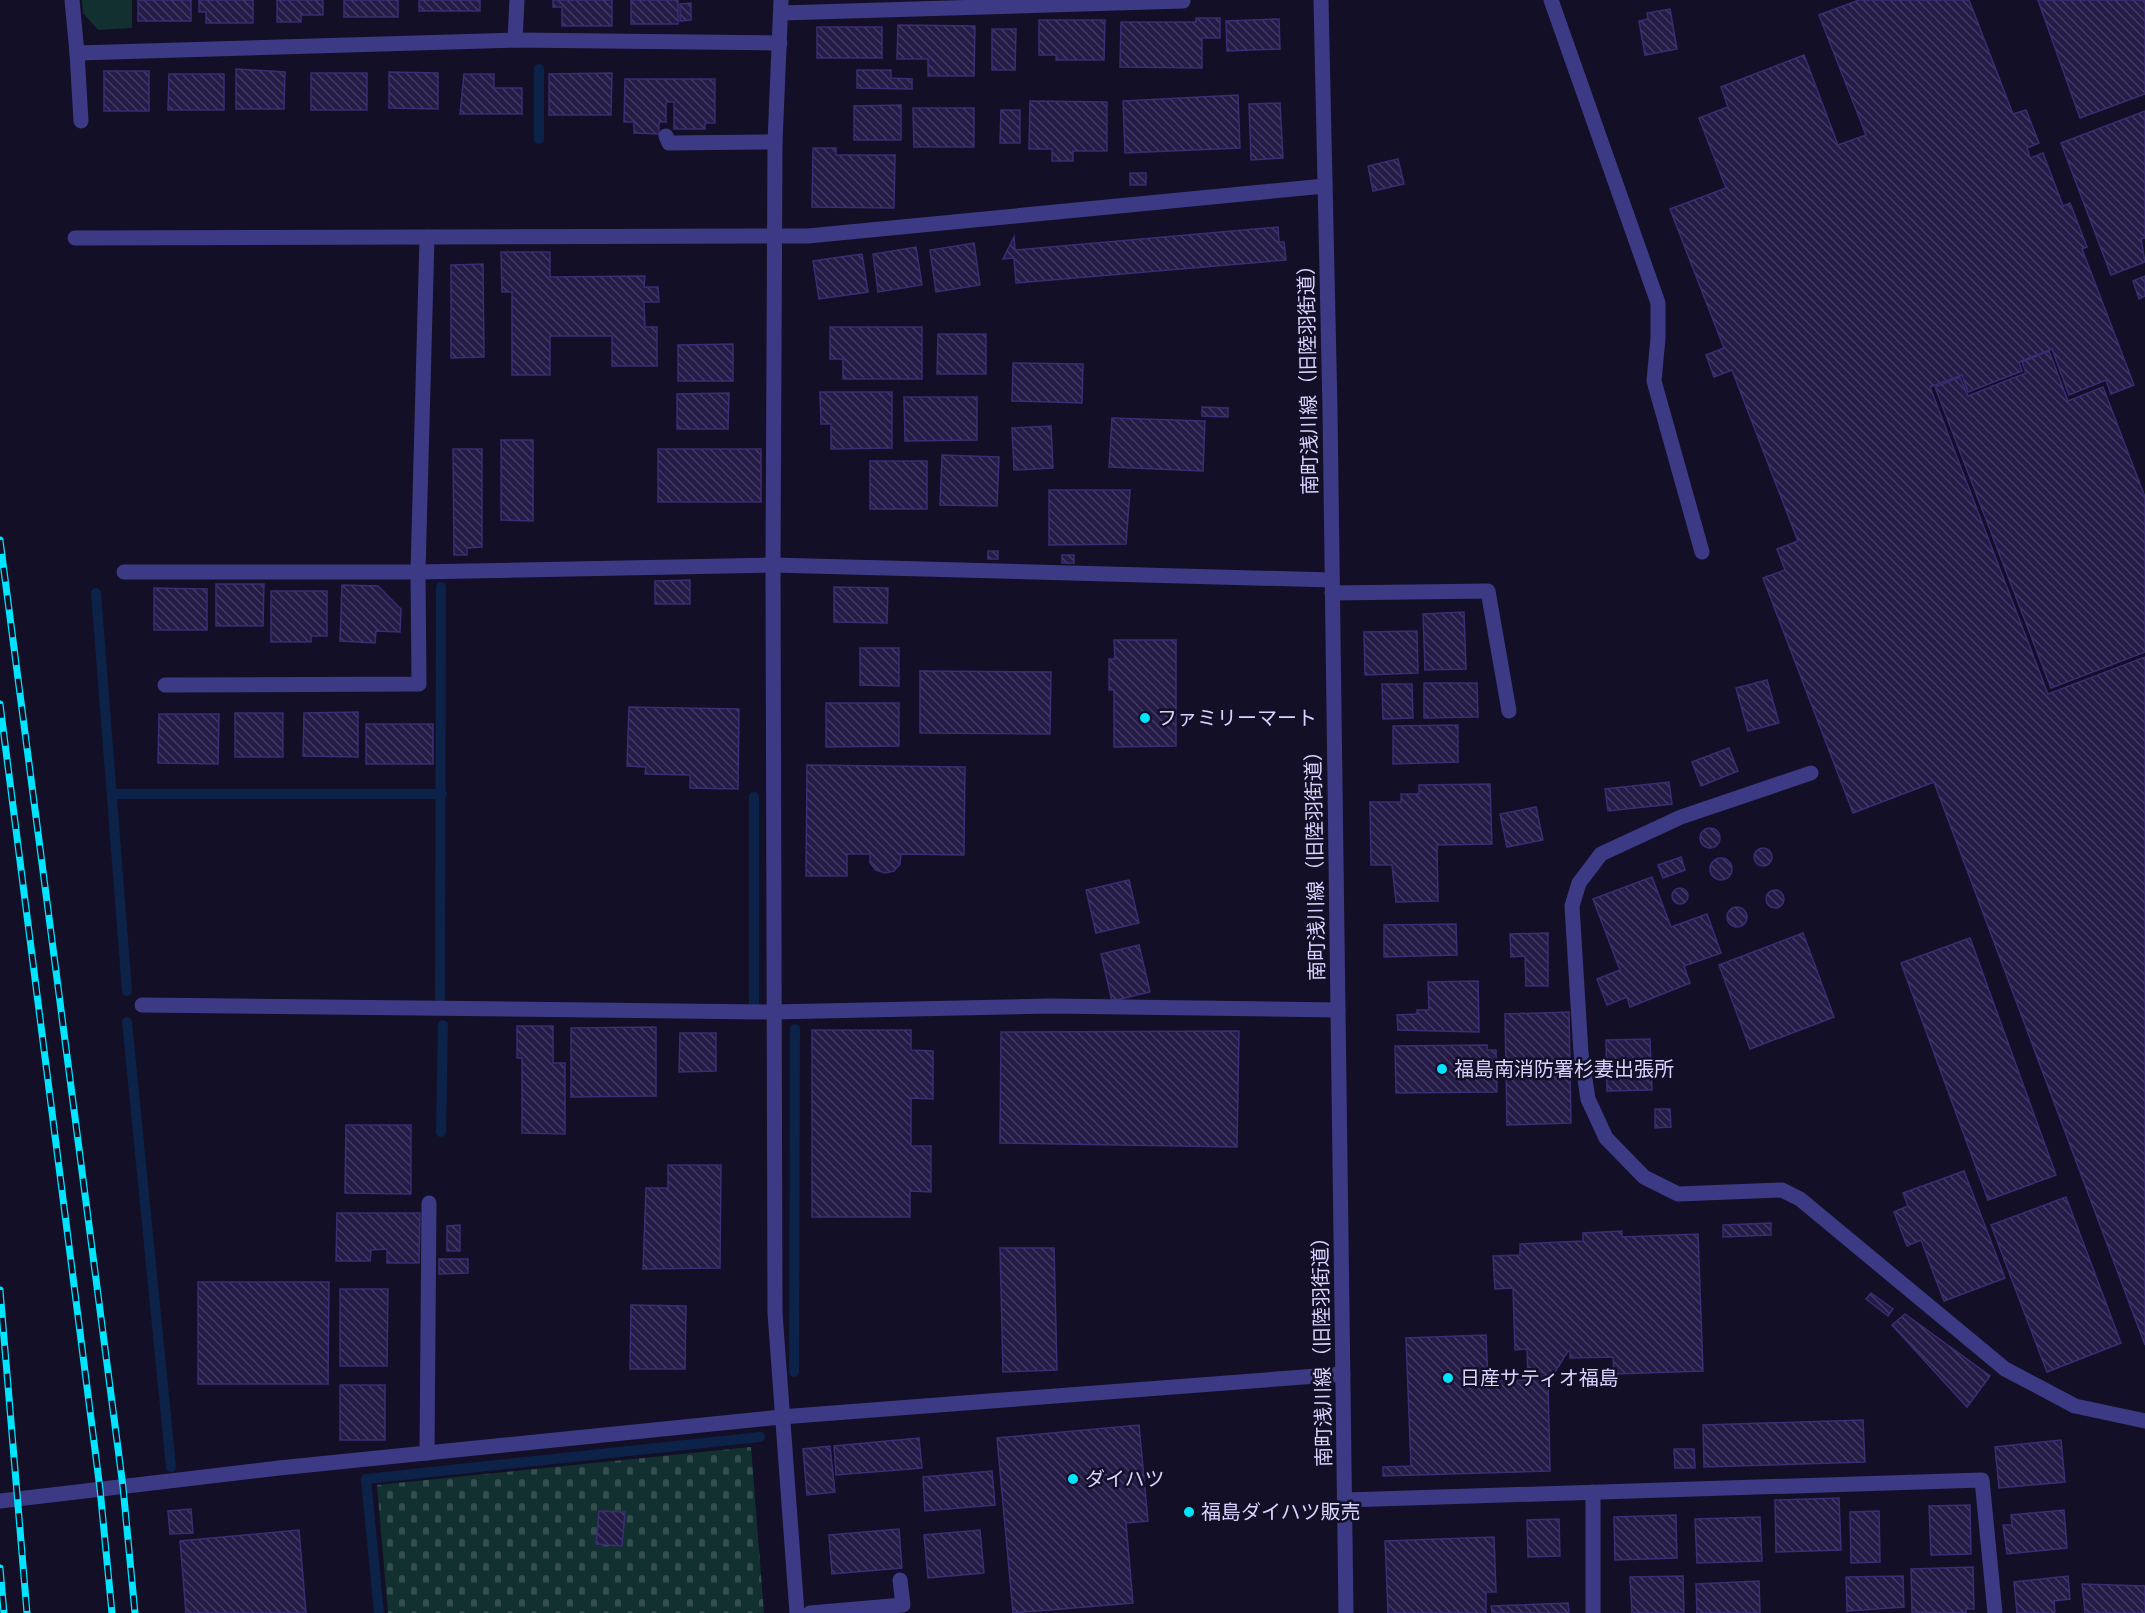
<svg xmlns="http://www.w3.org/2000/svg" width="2145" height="1613" font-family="Inter,'Noto Sans JP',sans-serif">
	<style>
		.green { fill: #12302f }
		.cemetery { fill: url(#cemetery-stones) }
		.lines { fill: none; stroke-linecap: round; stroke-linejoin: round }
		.stream { stroke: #0c2248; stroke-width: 10 }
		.building { fill: url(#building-back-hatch); stroke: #3b2d73; stroke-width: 1.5 }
		.service { stroke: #3d3a85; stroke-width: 15 }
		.minor { stroke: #3d3a85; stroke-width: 15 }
		.tertiary { stroke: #3d3a85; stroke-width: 15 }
		.rail-casing { stroke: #00e5ff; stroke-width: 7 }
		.rail { stroke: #130f26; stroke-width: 4.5; stroke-dasharray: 14; stroke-linecap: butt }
		.poi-dot { fill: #00e5ff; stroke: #130f26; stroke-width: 2 }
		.labels { text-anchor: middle; stroke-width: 5; stroke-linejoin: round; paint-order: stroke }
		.street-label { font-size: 20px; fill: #d9d4ff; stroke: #130f26 }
		.poi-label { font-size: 20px; fill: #d9d4ff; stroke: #130f26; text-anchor: start }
	</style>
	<defs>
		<pattern id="cemetery-stones" width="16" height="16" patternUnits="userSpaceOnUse" patternTransform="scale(1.5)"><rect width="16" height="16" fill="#12302f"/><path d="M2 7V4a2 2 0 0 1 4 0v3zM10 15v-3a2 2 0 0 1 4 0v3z" fill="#344d4e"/></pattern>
		<pattern id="building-back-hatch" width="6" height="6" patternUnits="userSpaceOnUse" patternTransform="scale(1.5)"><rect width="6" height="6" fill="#241b47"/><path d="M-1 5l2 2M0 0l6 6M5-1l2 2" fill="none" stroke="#433b63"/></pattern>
	</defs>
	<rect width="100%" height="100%" fill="#130f26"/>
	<polygon class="green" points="82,0 132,0 132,28 98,30 83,13"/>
	<polygon class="cemetery" points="751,1447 764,1613 388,1613 377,1485"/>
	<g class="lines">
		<g class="stream">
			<polyline points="539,69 539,139"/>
			<polyline points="96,593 127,991"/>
			<polyline points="112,794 442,794"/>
			<polyline points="440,1001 441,587"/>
			<polyline points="754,1005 754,797"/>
			<polyline points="127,1022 171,1467"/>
			<polyline points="441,1132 443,1025"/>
			<polyline points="794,1372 795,1029"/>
			<polyline points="379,1613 366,1479 760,1437"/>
		</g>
	</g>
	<g class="building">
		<rect x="138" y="0" width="53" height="21"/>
		<polygon points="199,0 253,0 253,23 206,23 206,12 199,12"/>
		<polygon points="277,0 323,0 323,15 301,15 301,22 277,22"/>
		<rect x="344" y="0" width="54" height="17"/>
		<rect x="419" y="0" width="61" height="11"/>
		<polygon points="553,0 612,0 612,26 562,26 562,7 553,7"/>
		<rect x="631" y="0" width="47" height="24"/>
		<polygon points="1859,0 1969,0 2013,114 2026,110 2039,143 2027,148 2030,158 2043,153 2063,206 2070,203 2087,247 2082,249 2134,385 2111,394 2106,380 2069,395 2052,349 2019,362 2022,371 1968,392 1962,375 1930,387 2048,694 2145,657 2145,1345 1934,782 1853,813 1763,578 1785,570 1777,549 1798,541 1732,370 1714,377 1706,355 1724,348 1670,209 1726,188 1699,118 1728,107 1721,87 1804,55 1838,145 1866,135 1819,15"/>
		<polygon points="2038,0 2145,0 2145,94 2080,118"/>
		<polygon points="691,3 691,20 680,21 680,4"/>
		<polygon points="1670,9 1677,49 1645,55 1639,21 1648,19 1647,13"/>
		<polygon points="1196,18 1220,18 1220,38 1202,38 1202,68 1120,67 1121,22 1196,22"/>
		<polygon points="1279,19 1280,49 1227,51 1226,21"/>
		<polygon points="1039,20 1105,20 1104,60 1056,60 1056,55 1039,55"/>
		<polygon points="898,25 975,26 974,76 928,76 928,59 897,59"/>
		<rect x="817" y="27" width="65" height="31"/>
		<polygon points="992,29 1016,29 1015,70 992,70"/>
		<polygon points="236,69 285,72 284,109 236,109"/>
		<polygon points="857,70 891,70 891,78 912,79 912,89 857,88"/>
		<rect x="104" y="71" width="45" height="40"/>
		<polygon points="389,72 438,73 438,109 389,108"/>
		<rect x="311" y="73" width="56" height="37"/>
		<polygon points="612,73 611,115 549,115 549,74"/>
		<polygon points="169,74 224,74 224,110 168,110"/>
		<polygon points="464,74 494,74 494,88 522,88 522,114 460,114"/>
		<polygon points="625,79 715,79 715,123 705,123 705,129 674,129 674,102 666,102 666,122 659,122 659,134 634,133 634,122 624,122"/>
		<polygon points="1238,95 1240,148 1125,153 1123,101"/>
		<polygon points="1030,101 1107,102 1107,151 1073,151 1073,161 1052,161 1052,149 1029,149"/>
		<polygon points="1280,103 1283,158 1251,160 1249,104"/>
		<polygon points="901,105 901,140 854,140 854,106"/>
		<polygon points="913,108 974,108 974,147 914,147"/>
		<polygon points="1001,110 1020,110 1020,143 1000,143"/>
		<polygon points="2145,111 2145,238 2141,239 2145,262 2111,275 2061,143"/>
		<polygon points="813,148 836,148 836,155 895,155 894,208 812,207"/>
		<polygon points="1398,159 1404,184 1373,191 1368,166"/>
		<rect x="1130" y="173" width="16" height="12"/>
		<polygon points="1278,227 1279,242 1284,242 1286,260 1016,283 1014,258 1003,259 1014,237 1015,250"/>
		<polygon points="974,243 980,285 936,292 930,250"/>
		<polygon points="916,247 922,285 878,292 873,254"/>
		<polygon points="501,252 550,252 550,277 645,276 644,287 658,287 659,302 644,302 645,327 657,327 657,366 612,366 612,336 550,336 550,375 512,375 512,292 502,292"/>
		<polygon points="862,254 868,292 819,299 813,261"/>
		<polygon points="483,264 484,357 451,358 451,265"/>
		<polygon points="2145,276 2145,296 2139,299 2133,281"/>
		<polygon points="830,327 922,327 922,379 843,379 843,359 830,359"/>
		<polygon points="938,334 986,334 986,374 937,374"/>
		<polygon points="733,344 733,381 678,381 678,345"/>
		<polygon points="2049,351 2068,401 2103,387 2145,497 2145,652 2051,688 1935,387 1960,377 1968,396 2026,373 2022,362"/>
		<polygon points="1013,363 1083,364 1082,403 1012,401"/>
		<polygon points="820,392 892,392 892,448 831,449 831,424 821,424"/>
		<polygon points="729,393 728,429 677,429 677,394"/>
		<polygon points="904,397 977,397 977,440 905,441"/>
		<polygon points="1202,407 1228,408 1228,417 1202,416"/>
		<polygon points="1112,418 1205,421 1203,471 1109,467"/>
		<polygon points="1051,426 1053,468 1014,470 1012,428"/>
		<polygon points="501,440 533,440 533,521 501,520"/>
		<polygon points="453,449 482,449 482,547 467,548 467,555 454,555"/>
		<rect x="658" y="449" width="103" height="53"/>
		<polygon points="942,455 999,457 997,506 940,505"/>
		<rect x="870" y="461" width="57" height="48"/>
		<polygon points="1049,490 1130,490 1126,544 1049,545"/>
		<rect x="988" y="551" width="10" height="8"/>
		<rect x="1062" y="555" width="12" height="8"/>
		<polygon points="690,580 690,604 655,604 655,581"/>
		<polygon points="216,584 264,584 263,626 216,626"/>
		<polygon points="342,585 378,586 401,609 400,632 376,631 375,643 340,641"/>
		<polygon points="834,587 888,588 887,623 834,622"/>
		<polygon points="154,588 207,589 207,630 154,630"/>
		<polygon points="271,591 327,591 327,636 311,636 311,642 271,642"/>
		<polygon points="1464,612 1466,669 1425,670 1423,614"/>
		<polygon points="1417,631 1418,673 1365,675 1364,632"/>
		<polygon points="1114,640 1176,640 1176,746 1114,747 1114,690 1109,690 1109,659 1115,659"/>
		<polygon points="860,648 899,648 899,686 860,685"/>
		<polygon points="920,671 1051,672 1050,734 920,733"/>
		<polygon points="1767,680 1779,723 1748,731 1736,688"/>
		<polygon points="1424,683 1477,683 1478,717 1424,718"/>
		<polygon points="1382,684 1412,684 1413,718 1383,719"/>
		<polygon points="826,703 899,703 899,746 826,747"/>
		<polygon points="629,707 739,709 738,789 690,788 690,775 645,774 646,767 627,766"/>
		<polygon points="358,712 358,757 303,756 304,713"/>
		<rect x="235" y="713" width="48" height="44"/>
		<polygon points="159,714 219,714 218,764 158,763"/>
		<rect x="366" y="724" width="67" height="40"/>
		<polygon points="1458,725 1458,762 1393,764 1393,726"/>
		<polygon points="1729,748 1738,771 1701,786 1692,762"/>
		<polygon points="807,765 965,767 964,855 901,854 900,864 894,871 885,873 876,870 870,863 870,854 847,854 847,876 806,876"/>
		<polygon points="1669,782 1672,804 1608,811 1605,789"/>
		<polygon points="1490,784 1492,844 1437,845 1438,901 1396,902 1392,865 1371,865 1370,802 1401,802 1401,794 1419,794 1419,785"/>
		<polygon points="1536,807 1543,840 1507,847 1500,814"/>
		<circle cx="1710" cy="838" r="10"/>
		<circle cx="1763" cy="857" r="9"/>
		<polygon points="1681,857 1685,870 1663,878 1658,865"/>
		<circle cx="1721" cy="869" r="11"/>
		<polygon points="1652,877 1671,927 1707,914 1721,953 1684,966 1690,983 1630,1007 1627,997 1607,1005 1597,979 1620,970 1593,899"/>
		<polygon points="1129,880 1139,923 1096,933 1086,890"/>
		<circle cx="1680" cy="896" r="8"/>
		<circle cx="1775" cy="899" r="9"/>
		<circle cx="1737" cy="917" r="10"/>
		<polygon points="1456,924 1457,955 1384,957 1384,925"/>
		<polygon points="1548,933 1548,986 1526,986 1525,956 1511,957 1510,934"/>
		<polygon points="1803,933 1834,1017 1750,1049 1719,965"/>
		<polygon points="1970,938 2056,1175 1988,1200 1901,963"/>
		<polygon points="1139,945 1150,992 1112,1001 1101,954"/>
		<polygon points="1478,981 1479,1032 1398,1030 1397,1015 1417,1014 1417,1010 1429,1010 1428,982"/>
		<polygon points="1569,1012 1571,1123 1507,1125 1505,1014"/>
		<polygon points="517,1026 553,1026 553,1063 565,1063 565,1134 522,1133 522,1058 517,1058"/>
		<polygon points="656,1027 656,1096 571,1097 571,1028"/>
		<polygon points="812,1030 911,1030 911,1050 933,1051 933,1099 911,1098 911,1146 931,1146 931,1192 910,1191 910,1217 812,1217"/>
		<polygon points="1239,1031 1237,1147 1000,1143 1001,1032"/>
		<polygon points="680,1033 716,1033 716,1071 679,1072"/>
		<polygon points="1650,1039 1652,1090 1607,1091 1606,1040"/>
		<polygon points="1487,1045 1487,1050 1496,1050 1497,1092 1396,1093 1395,1046"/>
		<polygon points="1655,1109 1670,1109 1671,1127 1655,1128"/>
		<polygon points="346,1125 411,1125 411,1194 345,1193"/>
		<polygon points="668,1165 721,1165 720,1268 643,1269 646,1188 668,1188"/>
		<polygon points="1964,1171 2005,1278 1944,1301 1921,1240 1907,1246 1894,1212 1908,1206 1903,1193"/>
		<polygon points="2066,1197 2121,1343 2047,1372 1991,1225"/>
		<polygon points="337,1213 420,1213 419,1263 387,1263 387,1249 371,1250 370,1261 336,1261"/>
		<polygon points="1771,1223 1771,1235 1723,1237 1723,1225"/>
		<polygon points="460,1225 460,1251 447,1251 447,1226"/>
		<polygon points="1622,1231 1622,1237 1698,1234 1703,1371 1614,1374 1613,1357 1570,1358 1570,1351 1568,1351 1548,1383 1550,1471 1383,1476 1383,1467 1411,1466 1406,1338 1486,1335 1488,1381 1528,1380 1527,1349 1515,1350 1513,1288 1495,1289 1493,1256 1520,1255 1520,1244 1583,1241 1583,1233"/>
		<polygon points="1000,1248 1054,1248 1057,1370 1003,1372"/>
		<polygon points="439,1259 468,1259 468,1273 439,1274"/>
		<polygon points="198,1282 329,1282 328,1384 198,1384"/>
		<polygon points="340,1289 388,1289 387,1366 340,1366"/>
		<polygon points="1871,1293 1893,1309 1888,1316 1866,1299"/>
		<polygon points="631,1305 686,1306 685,1369 630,1369"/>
		<polygon points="1905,1314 1990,1376 1967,1407 1892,1325"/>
		<rect x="340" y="1385" width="45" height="55"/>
		<polygon points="1863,1420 1865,1462 1704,1467 1703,1425"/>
		<polygon points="1139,1425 1148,1521 1126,1523 1133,1603 1013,1613 997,1438"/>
		<polygon points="919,1438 922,1468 836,1475 834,1446"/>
		<polygon points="2061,1440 2065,1482 1999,1488 1995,1447"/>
		<polygon points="830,1446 835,1492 807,1495 803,1449"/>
		<polygon points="1674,1449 1694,1449 1695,1468 1675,1468"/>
		<polygon points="992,1471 995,1505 925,1511 923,1477"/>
		<polygon points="1839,1498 1841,1550 1776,1552 1775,1500"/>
		<polygon points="1970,1505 1971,1554 1931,1555 1929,1506"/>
		<polygon points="191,1509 193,1533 170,1534 168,1511"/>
		<polygon points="2064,1510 2067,1548 2007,1554 2003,1525 2012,1525 2011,1515"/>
		<polygon points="599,1511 625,1512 622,1546 596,1544"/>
		<polygon points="1879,1511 1880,1562 1851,1563 1850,1512"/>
		<polygon points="1676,1515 1677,1558 1615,1560 1614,1517"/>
		<polygon points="1760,1517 1762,1561 1697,1563 1695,1519"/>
		<polygon points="1559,1519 1560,1556 1528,1557 1527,1520"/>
		<polygon points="899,1529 902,1568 832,1574 829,1535"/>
		<polygon points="299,1530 306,1613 186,1613 180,1541"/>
		<polygon points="980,1530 984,1573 928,1578 924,1535"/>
		<polygon points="1494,1537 1496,1592 1486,1592 1486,1613 1388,1613 1385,1541"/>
		<polygon points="1973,1567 1974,1609 1966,1609 1966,1613 1912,1612 1911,1569"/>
		<polygon points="1683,1576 1684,1613 1632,1613 1630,1577"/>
		<polygon points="1903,1576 1904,1607 1847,1611 1846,1577"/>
		<polygon points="2068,1576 2070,1599 2054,1601 2055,1613 2017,1613 2014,1582"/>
		<polygon points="1759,1581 1760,1613 1697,1613 1696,1584"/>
		<polygon points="2082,1584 2145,1586 2145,1613 2085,1613"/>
		<polygon points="1568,1603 1569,1613 1492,1613 1491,1606"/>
	</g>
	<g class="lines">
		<g class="service">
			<polyline points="1551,0 1658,303 1658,338 1654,381 1702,552"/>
			<polyline points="1332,593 1488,591 1509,711"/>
			<polyline points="1811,773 1681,817 1601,854 1579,883 1572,906 1581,1053 1588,1099 1606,1138 1644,1177 1678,1194 1782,1190 1800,1199 2005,1369 2075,1406 2145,1421"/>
		</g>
		<g class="minor">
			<polyline points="72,0 77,53 515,40 780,43"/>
			<polyline points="781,0 775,142 773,565 775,1313 797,1613"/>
			<polyline points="781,13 1183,1"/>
			<polyline points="515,40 517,0"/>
			<polyline points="77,53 81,121"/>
			<polyline points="666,136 669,143 775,142"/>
			<polyline points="75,238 427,237"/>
			<polyline points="124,572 418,572 773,565 1332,580"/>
			<polyline points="165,685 419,684 418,572 427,237 808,236 1325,186"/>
			<polyline points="142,1005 773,1012 1050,1006 1338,1010"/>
			<polyline points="427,1453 429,1203"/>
			<polyline points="1593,1492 1593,1613"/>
			<polyline points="1346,1500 1982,1480 1995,1613"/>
			<polyline points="0,1501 279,1468 781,1417 1343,1374"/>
			<polyline points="810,1613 903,1605 900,1580"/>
		</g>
		<polyline class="tertiary" points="1321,0 1330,409 1346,1613"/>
		<g class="rail-casing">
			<g id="rail">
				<polyline points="0,540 123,1487 135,1613"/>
				<polyline points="0,704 100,1489 112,1613"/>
				<polyline points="0,1290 27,1613"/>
				<polyline points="0,1568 4,1613"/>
			</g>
		</g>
		<use href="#rail" class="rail"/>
	</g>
	<g class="poi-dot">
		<circle cx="1145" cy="718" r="6"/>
		<circle cx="1442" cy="1069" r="6"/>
		<circle cx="1448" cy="1378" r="6"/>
		<circle cx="1073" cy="1479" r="6"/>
		<circle cx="1189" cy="1512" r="6"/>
	</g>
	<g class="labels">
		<g class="street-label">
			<text transform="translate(1308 375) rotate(-91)" y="7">南町浅川線（旧陸羽街道）</text>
			<text transform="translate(1315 861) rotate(-91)" y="7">南町浅川線（旧陸羽街道）</text>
			<text transform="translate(1322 1347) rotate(-91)" y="7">南町浅川線（旧陸羽街道）</text>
		</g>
		<g class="poi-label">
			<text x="1157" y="725">ファミリーマート</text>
			<text x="1454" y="1076">福島南消防署杉妻出張所</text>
			<text x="1460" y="1385">日産サティオ福島</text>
			<text x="1085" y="1486">ダイハツ</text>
			<text x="1201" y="1519">福島ダイハツ販売</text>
		</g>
	</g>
</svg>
